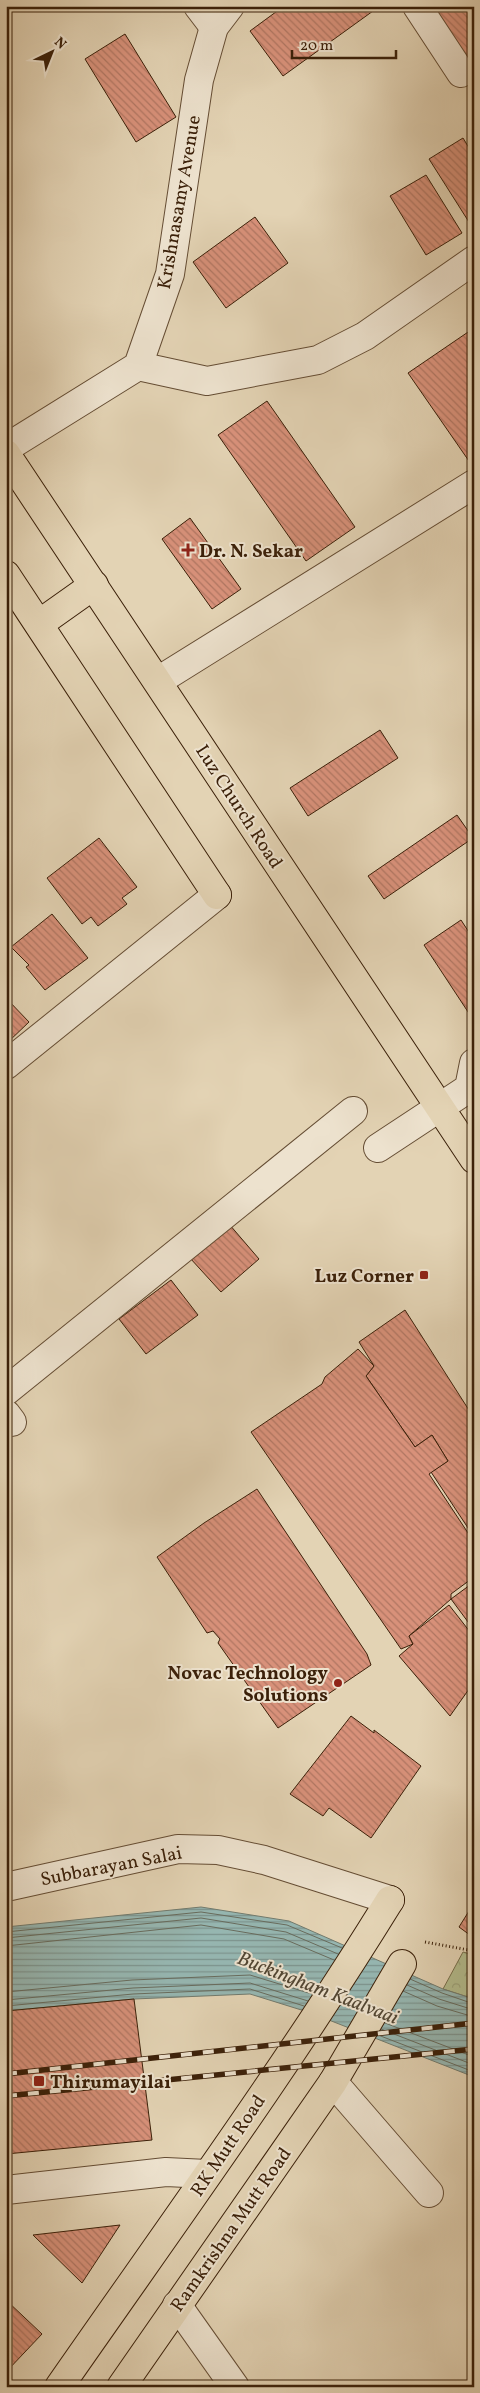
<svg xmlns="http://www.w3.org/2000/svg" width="480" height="2393" font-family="Vollkorn,serif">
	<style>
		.park { fill: url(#park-crowns); stroke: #776e4b }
		.water { fill: url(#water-rules); stroke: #727b6e }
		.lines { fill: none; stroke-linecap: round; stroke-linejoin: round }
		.shore { stroke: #686c5e; stroke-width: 1 }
		.building { fill: url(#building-back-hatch); stroke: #3b2009 }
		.minor-casing { stroke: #654d34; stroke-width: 30 }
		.major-casing { stroke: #3b2009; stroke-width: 30 }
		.path { stroke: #3b2009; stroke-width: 3; stroke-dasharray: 1 2.5; stroke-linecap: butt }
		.minor { stroke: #ede2ce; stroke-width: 28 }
		.major { stroke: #e3d3b4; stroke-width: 28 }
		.rail-casing { stroke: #3b2009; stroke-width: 5.5 }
		.rail { stroke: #ede2ce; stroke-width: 4; stroke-dasharray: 11; stroke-linecap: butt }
		.poi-dot { fill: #8f2418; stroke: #ede2ce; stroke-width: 2 }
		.labels { text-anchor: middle; stroke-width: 4; stroke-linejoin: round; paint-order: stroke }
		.street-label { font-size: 19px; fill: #3b2009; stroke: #ede2ce }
		.poi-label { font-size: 19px; font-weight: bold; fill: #3b2009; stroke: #ede2ce; text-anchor: start }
		.water-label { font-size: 20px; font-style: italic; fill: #524633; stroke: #ede2ce }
	</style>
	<defs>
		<pattern id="park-crowns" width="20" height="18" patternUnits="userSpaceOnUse" patternTransform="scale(1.25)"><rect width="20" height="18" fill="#b3bc8d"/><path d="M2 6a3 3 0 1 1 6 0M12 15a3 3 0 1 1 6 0" fill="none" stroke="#9ba178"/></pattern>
		<pattern id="water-rules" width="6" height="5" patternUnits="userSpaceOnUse" patternTransform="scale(1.25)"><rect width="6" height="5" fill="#96b7b2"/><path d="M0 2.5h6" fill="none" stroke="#7c948f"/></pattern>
		<pattern id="building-back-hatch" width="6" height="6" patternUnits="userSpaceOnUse" patternTransform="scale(1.25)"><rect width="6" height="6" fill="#d8917a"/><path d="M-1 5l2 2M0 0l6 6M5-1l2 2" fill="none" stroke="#b07662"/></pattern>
	</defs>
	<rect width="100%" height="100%" fill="#e3d3b4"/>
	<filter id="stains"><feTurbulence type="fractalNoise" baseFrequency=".004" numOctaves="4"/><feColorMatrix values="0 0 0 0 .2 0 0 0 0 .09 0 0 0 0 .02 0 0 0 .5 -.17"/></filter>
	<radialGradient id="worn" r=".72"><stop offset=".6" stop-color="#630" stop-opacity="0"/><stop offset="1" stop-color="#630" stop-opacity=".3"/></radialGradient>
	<polygon class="park" points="463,1952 474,1955 474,1999 443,1989"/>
	<polygon class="water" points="201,1907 289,1921 443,1989 474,1999 474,2077 311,2013 250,1994 134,1999 6,2011 6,1927"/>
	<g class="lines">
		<g class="shore">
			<polyline points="6,1932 201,1912 287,1925 342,1948"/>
			<polyline points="6,1938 201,1918 286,1932 338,1954"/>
			<polyline points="6,1946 201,1925 284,1939 334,1960"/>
			<polyline points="410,1979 442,1993 474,2004"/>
			<polyline points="407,1985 439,1999 474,2010"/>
			<polyline points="403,1991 437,2006 474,2017"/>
			<polyline points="6,1992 132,1980 250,1975 312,1994"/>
			<polyline points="6,2000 133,1988 250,1983 308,2001"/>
			<polyline points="6,2006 133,1994 250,1989 304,2006"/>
			<polyline points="385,2023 474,2057"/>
			<polyline points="381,2029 474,2065"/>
			<polyline points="378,2035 474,2072"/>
		</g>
	</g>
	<g class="building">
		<polygon points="284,6 369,6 373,11 283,76 250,31"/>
		<polygon points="433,6 474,6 474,72"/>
		<polygon points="125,34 176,117 136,142 85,59"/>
		<polygon points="463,138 474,156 474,230 429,159"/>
		<polygon points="426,175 462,233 426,255 390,196"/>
		<polygon points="255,217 288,263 226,308 193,262"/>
		<polygon points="474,328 474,462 471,464 408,373"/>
		<polygon points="267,401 355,527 306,561 218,435"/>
		<polygon points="190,518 241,589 212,609 162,539"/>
		<polygon points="380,730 398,758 308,816 290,788"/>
		<polygon points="457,815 473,838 384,899 368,876"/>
		<polygon points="99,838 137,887 122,898 127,904 98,926 91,917 82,924 47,878"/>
		<polygon points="52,914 88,958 45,990 26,967 29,965 11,947"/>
		<polygon points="461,920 474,940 474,1021 424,945"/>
		<polygon points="6,998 29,1022 6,1044"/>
		<polygon points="229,1224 259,1259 221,1292 190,1258"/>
		<polygon points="171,1280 198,1315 146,1354 119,1319"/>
		<polygon points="405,1310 474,1418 474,1537 431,1472 448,1461 432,1435 415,1447 366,1376 374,1366 359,1342"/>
		<polygon points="358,1349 374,1366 366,1376 415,1447 432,1435 448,1461 429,1474 474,1542 474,1577 451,1594 451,1599 409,1636 413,1644 401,1649 251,1432 322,1384 325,1377"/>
		<polygon points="257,1489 367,1654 371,1665 278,1728 218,1643 220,1639 213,1631 207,1633 157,1557 204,1523"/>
		<polygon points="474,1582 474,1630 451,1599"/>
		<polygon points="449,1605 474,1637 474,1682 450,1716 399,1656 413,1644 409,1636"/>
		<polygon points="351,1716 374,1733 374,1730 421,1766 371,1838 329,1808 323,1816 290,1794"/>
		<polygon points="474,1903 474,1938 459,1927"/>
		<polygon points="134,1999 152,2140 6,2154 6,2011"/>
		<polygon points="120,2225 82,2283 33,2235"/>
		<polygon points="6,2300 42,2334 6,2372"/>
	</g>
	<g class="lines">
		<g class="minor-casing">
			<g id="minor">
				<polyline points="198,6 214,27"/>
				<polyline points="417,6 461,73"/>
				<polyline points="138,366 207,381 318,360 365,336 474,260"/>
				<polyline points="6,448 138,366 170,274 199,80 214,27 230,6"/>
				<polyline points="158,681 474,484"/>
				<polyline points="6,1065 217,895"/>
				<polyline points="378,1148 469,1088 474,1063"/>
				<polyline points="6,1391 353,1111"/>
				<polyline points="6,1414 12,1422"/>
				<polyline points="6,1887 178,1849 218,1850 264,1860 390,1900"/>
				<polyline points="333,2082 429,2193"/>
				<polyline points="6,2190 166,2172 207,2174"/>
				<polyline points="177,2305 235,2387"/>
			</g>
		</g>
		<g class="major-casing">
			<g id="major">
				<polyline points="6,454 474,1159"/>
				<polyline points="6,575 217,895"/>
				<polyline points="39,624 94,585"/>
				<path d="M59,2387C171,2226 287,2067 390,1900"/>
				<polyline points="121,2387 333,2082 402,1964"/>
			</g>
		</g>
		<polyline class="path" points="425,1942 474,1951"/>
		<use href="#minor" class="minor"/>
		<use href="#major" class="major"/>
		<g class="rail-casing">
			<g id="rail">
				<polyline points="6,2074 474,2023"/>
				<polyline points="6,2096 474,2049"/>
			</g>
		</g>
		<use href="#rail" class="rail"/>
	</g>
	<g class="poi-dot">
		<path d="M185.5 542.5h5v5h5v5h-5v5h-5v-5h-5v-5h5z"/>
		<rect x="419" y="1270" width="10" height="10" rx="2.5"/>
		<circle cx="338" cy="1683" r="5"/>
		<rect x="33" y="2075" width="12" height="12" rx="2.5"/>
	</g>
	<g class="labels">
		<g class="street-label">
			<text transform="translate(178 202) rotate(-80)" y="7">Krishnasamy Avenue</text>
			<text transform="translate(240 806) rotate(57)" y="7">Luz Church Road</text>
			<text transform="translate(111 1865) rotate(-11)" y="7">Subbarayan Salai</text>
			<text transform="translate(227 2145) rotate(-56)" y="7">RK Mutt Road</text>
			<text transform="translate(230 2229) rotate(-55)" y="7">Ramkrishna Mutt Road</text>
		</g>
		<g class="poi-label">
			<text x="199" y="557">Dr. N. Sekar</text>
			<text x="414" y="1282" text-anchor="end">Luz Corner</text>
			<text x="328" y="1679" text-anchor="end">Novac Technology<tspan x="328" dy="22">Solutions</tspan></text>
			<text x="50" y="2088">Thirumayilai</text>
		</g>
		<g class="water-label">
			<text transform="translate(318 1987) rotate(21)" y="7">Buckingham Kaalvaai</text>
		</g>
	</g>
	<rect width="480" height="2393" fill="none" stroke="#e3d3b4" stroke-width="25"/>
	<rect x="8" y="8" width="465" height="2378" fill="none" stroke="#3b2009" stroke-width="2.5"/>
	<rect x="12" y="12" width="455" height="2368" fill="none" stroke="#3b2009"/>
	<g transform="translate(52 52) rotate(43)" stroke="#ede2ce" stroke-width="4" paint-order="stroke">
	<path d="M0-4L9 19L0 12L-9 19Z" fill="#3b2009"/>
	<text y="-8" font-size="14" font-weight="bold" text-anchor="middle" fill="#3b2009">N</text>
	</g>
	<path d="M292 50v8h104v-8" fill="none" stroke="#3b2009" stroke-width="2.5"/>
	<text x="300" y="50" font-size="15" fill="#3b2009" stroke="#ede2ce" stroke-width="4" paint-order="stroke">20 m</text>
	<rect width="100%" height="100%" filter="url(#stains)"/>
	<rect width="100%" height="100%" fill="url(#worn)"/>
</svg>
